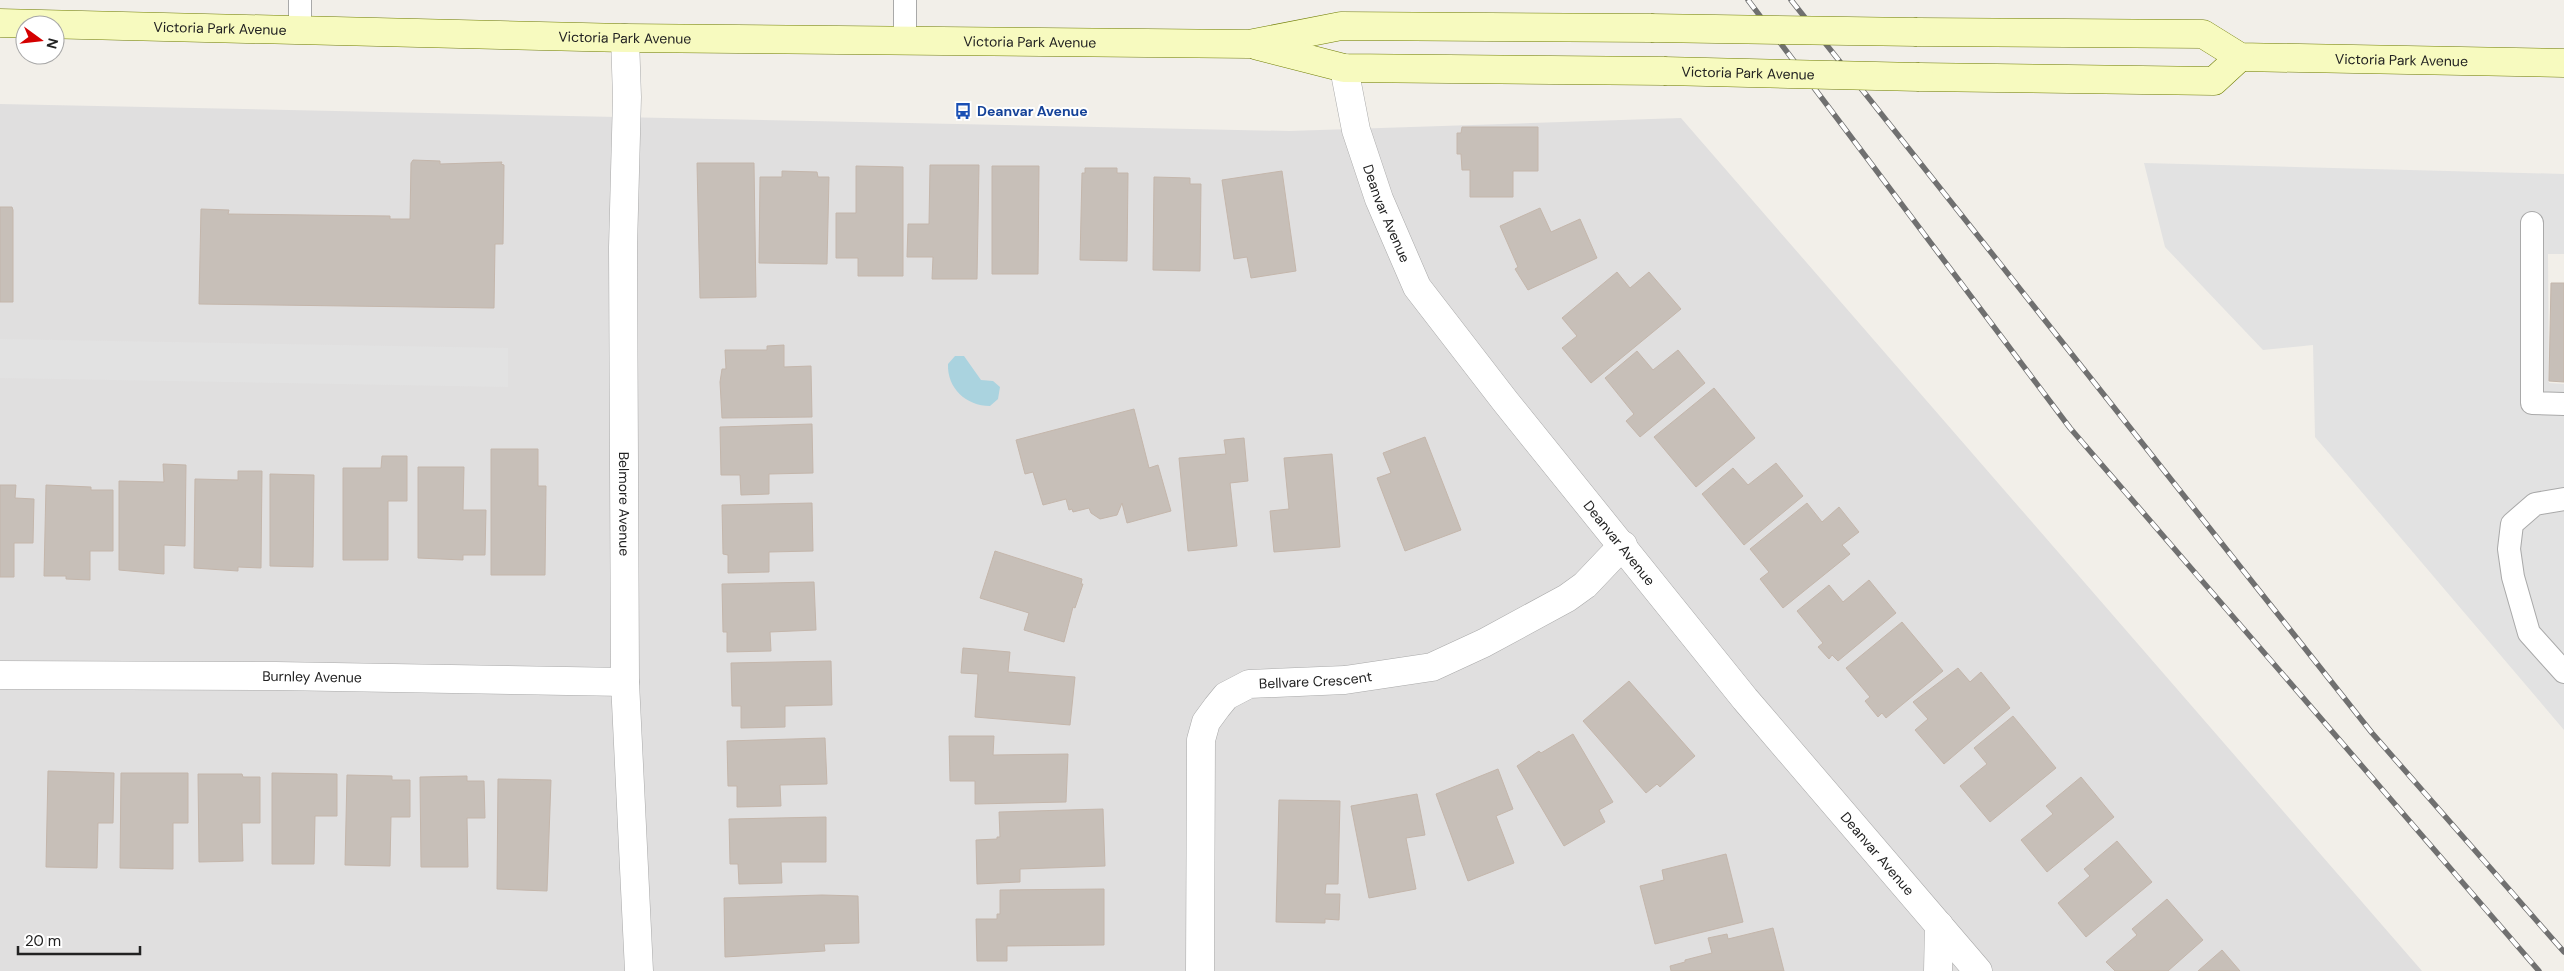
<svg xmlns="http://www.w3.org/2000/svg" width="2564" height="971" font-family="'DM Sans',sans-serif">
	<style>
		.residential { fill: #e0dfdf }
		.parking { fill: #e2e2e2 }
		.water { fill: #aad3df }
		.building { fill: #c7bfb8; stroke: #c4b6ab }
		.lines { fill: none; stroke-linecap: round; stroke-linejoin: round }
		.service-casing { stroke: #a9a9a9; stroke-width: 24 }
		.minor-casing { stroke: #a9a9a9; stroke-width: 29 }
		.secondary-casing { stroke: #707d05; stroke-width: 29 }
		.service { stroke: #fff; stroke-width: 22 }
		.minor { stroke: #fff; stroke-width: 28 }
		.secondary { stroke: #f7fabf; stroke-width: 28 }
		.rail-casing { stroke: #707070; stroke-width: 5.5 }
		.rail { stroke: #fff; stroke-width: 4; stroke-dasharray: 11; stroke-linecap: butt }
		.secondary-bridge-casing { stroke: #707d05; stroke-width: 29; stroke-linecap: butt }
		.secondary-bridge { stroke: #f7fabf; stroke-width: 28 }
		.labels { text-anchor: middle; stroke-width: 4; stroke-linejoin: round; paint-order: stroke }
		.street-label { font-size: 14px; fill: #222; stroke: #fff }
		.transit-label { font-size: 14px; font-weight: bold; fill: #164399; stroke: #fff; text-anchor: start }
	</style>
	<rect width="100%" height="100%" fill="#f2efe9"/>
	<polygon class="residential" points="0,104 1289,131 1681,118 2422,971 0,971"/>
	<g class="parking">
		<polygon points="2144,163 2564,174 2564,254 2548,254 2549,383 2564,384 2564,730 2315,437 2313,345 2263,350 2165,247"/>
		<polygon points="0,339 508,348 508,387 0,378"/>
	</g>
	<path class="water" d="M955,356H964L981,380L993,381L1000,387L998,399L990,406C966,406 947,388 948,364Z"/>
	<g class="building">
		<polygon points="1462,127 1538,127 1538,171 1513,171 1513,197 1470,197 1470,170 1462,170 1461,154 1457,154 1457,133 1461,133"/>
		<polygon points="413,160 440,161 440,164 502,162 501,164 504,165 503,244 495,244 494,308 199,304 201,209 229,210 228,214 390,216 390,219 410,219 411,163"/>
		<polygon points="697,163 754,163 756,297 700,298"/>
		<polygon points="930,165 979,165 977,279 932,279 933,257 907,257 908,224 929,224"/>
		<polygon points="856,166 903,167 903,276 858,276 858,258 836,258 836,213 856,213"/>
		<polygon points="992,166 1039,166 1038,274 992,274"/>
		<polygon points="1085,168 1117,168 1117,173 1128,173 1127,261 1080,260 1082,173 1085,173"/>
		<polygon points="782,171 817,172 818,177 829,177 827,264 759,263 760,177 782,177"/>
		<polygon points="1282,171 1296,271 1251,278 1247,257 1234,259 1222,180"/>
		<polygon points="1154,177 1190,178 1190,184 1201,184 1200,271 1153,270"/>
		<polygon points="0,207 12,207 13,210 13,302 0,302"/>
		<polygon points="1540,208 1551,232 1580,219 1597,258 1528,290 1515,269 1518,267 1500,226"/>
		<polygon points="1617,272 1630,288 1649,272 1681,309 1591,383 1562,348 1577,336 1562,318"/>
		<polygon points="2551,283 2564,283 2564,382 2549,381"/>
		<polygon points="784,345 784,367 811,366 812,417 722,418 720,382 722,369 726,369 725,350 767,350 767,346"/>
		<polygon points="1678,350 1705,383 1640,437 1626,421 1634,414 1605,378 1637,351 1653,370"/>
		<polygon points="1714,388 1755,438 1696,487 1654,437"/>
		<polygon points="1134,409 1149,468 1158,465 1171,511 1127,523 1122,503 1117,515 1100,519 1091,513 1089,508 1073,512 1072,509 1069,510 1066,499 1043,505 1033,472 1025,474 1016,440"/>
		<polygon points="812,424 813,473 769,474 769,494 741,495 740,475 721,475 720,427"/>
		<polygon points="1425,437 1461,530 1405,551 1377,478 1391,473 1383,453"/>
		<polygon points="1244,438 1248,481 1230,483 1237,546 1188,551 1179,458 1226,454 1224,440"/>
		<polygon points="491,449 538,449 538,486 546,486 545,575 491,575"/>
		<polygon points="1332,454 1340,547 1274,552 1270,511 1289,509 1284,458"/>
		<polygon points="382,456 407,456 407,501 388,501 388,560 343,560 343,468 381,468"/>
		<polygon points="1776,463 1803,496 1744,545 1702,494 1733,468 1748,485"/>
		<polygon points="163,464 186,465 185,546 164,545 164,574 119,570 119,481 164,482"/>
		<polygon points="418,467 464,467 463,510 486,510 485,555 463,555 463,560 418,558"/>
		<polygon points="238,471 262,471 261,568 238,567 238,571 194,568 195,479 238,480"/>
		<polygon points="270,474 314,475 313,567 270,566"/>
		<polygon points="0,485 16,485 15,498 34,499 33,543 14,543 14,577 0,577"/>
		<polygon points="46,485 91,487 91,490 113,490 113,551 90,551 90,580 66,579 66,576 44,576"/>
		<polygon points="812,503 813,551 769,552 769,572 728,573 728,555 723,554 722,505"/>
		<polygon points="1807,503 1822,522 1839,507 1859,532 1842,545 1850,554 1783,608 1760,579 1769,572 1750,549"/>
		<polygon points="995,551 1082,579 1081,584 1083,584 1075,608 1073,607 1064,642 1024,630 1029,613 980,598"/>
		<polygon points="1869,580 1896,613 1838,661 1832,655 1829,659 1818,647 1823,643 1797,611 1829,585 1843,602"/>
		<polygon points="814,582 816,630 770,632 771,651 727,652 727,632 723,632 722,584"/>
		<polygon points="1902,622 1943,671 1886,718 1882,713 1878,717 1865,701 1870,697 1846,668"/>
		<polygon points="963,648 1010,652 1008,672 1075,677 1070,725 975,717 978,674 961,673"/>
		<polygon points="831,661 832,705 785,706 785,727 741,728 741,706 732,706 731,663"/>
		<polygon points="1958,668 1970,682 1981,672 2010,708 1944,764 1915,730 1928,719 1913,702"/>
		<polygon points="1629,681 1695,756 1660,787 1657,784 1646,793 1583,721"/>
		<polygon points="2013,716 2056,768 1990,822 1960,786 1987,764 1974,748"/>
		<polygon points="1573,734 1613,802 1599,810 1605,822 1564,846 1517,766 1539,751 1541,753"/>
		<polygon points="949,736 994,736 993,755 1068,754 1066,802 975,804 975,781 950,781"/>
		<polygon points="825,738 827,784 780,785 781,806 737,807 737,786 728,786 727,741"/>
		<polygon points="1498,769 1513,809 1496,816 1514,863 1468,881 1436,794"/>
		<polygon points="48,771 114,773 113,823 98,823 97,868 46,867"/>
		<polygon points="121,773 188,773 188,823 173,823 173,869 120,868"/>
		<polygon points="272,773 337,774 337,816 315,816 314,864 272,864"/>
		<polygon points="198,774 242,774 243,777 260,777 260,823 242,823 243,861 199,862"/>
		<polygon points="347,775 392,776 392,780 410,780 410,817 391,817 390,866 345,865"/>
		<polygon points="467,776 467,781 484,781 485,818 467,818 468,867 421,867 420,777"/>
		<polygon points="2081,777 2114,817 2047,872 2021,840 2053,814 2046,806"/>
		<polygon points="498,779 551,780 547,891 497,889"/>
		<polygon points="1417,794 1425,835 1406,838 1416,889 1369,898 1351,806"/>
		<polygon points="1279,800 1340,801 1338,884 1326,884 1325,894 1340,894 1339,920 1325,919 1325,923 1276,922"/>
		<polygon points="1103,809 1105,866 1020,869 1020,882 977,884 976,840 997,839 997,837 1000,837 999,812"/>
		<polygon points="826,817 826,862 781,862 782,883 739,884 738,864 730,864 729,819"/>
		<polygon points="2117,841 2152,882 2086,937 2058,903 2090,876 2084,869"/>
		<polygon points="1726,854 1743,922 1655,944 1640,886 1664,880 1662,870"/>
		<polygon points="1104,889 1104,945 1007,946 1007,961 977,961 976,919 997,919 997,914 1000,914 1000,890"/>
		<polygon points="822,895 858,896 859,943 824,944 825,951 725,957 724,898"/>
		<polygon points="2167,899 2203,940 2168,971 2115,971 2106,962 2137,935 2132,929"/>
		<polygon points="1773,928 1784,971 1671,971 1670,966 1685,962 1685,960 1712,953 1708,938 1727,934 1728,939"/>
		<polygon points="2222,950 2240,971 2198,971"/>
	</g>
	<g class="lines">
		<g class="service-casing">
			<g id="service">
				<polyline points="300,31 300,0"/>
				<polyline points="905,41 905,0"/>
				<polyline points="2532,223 2532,403 2564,404"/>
				<polyline points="2564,499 2535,504 2512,524 2509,549 2513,577 2529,633 2564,672"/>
			</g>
		</g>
		<g class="minor-casing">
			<g id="minor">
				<path id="s1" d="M625,38L627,97L623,247L625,682L639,971"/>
				<path id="s2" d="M1344,68L1356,130L1379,199L1417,287L1505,401L1745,699L1978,971"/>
				<path id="s3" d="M0,675L276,676L625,682"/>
				<path id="s4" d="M1200,971L1201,740L1206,722L1217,707L1226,696L1249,684L1345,680L1432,667L1484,643L1567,598L1585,585L1623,545"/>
				<polyline points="1938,971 1939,925"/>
			</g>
		</g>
		<g class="secondary-casing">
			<g id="secondary">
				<path id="s5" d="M0,23L625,38L1249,44L1341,26L1651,28"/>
				<path id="s6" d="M1917,32L2203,34L2240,57L2564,63"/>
				<polyline points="1258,46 1344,68 1664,71"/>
				<polyline points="1919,77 2214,81 2240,57"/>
			</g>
		</g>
		<use href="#service" class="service"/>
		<use href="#minor" class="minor"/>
		<use href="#secondary" class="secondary"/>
		<g class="rail-casing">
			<g id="rail">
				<polyline points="1748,0 2070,428 2539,971"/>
				<polyline points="1791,0 2372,733 2564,952"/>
			</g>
		</g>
		<use href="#rail" class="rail"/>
		<g class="secondary-bridge-casing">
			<g id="secondary-bridge">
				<polyline points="1651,28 1917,32"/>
				<path id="s7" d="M1664,71L1919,77"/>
			</g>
		</g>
		<use href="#secondary-bridge" class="secondary-bridge"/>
	</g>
	<defs>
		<g id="bus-bare" transform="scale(1.35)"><path d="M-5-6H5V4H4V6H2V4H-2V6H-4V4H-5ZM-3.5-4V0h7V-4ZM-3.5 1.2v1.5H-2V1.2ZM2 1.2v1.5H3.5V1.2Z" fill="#1a4fb4" stroke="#fff" stroke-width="2.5" paint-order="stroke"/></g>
	</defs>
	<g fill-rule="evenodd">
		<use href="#bus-bare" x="963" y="111"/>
	</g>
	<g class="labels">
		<g class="street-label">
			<text dy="5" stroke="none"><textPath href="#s5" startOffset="220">Victoria Park Avenue</textPath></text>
			<text dy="5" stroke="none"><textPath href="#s5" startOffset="625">Victoria Park Avenue</textPath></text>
			<text dy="5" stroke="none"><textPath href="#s5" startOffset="1030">Victoria Park Avenue</textPath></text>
			<text dy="5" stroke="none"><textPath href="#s6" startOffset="491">Victoria Park Avenue</textPath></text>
			<text dy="5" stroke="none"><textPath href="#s7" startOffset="84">Victoria Park Avenue</textPath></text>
			<text dy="5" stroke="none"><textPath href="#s2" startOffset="152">Deanvar Avenue</textPath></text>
			<text dy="5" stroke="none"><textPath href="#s1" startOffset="466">Belmore Avenue</textPath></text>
			<text dy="5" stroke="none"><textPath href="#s2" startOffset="558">Deanvar Avenue</textPath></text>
			<text dy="5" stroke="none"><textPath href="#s3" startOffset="312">Burnley Avenue</textPath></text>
			<text dy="5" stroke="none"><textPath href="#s4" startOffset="375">Bellvare Crescent</textPath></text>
			<text dy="5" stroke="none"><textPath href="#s2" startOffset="962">Deanvar Avenue</textPath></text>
		</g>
		<g class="transit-label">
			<text x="977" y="116">Deanvar Avenue</text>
		</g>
	</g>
	<g transform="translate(40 40) rotate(105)"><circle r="24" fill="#ffffff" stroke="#a7a7a7"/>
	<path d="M0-4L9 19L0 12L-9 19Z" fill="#d40000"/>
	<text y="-8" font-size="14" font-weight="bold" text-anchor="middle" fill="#222222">N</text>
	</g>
	<path d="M18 946v8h122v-8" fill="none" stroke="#222222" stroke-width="2.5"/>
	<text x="25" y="946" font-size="15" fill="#222222" stroke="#ffffff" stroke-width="4" paint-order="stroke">20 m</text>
</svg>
